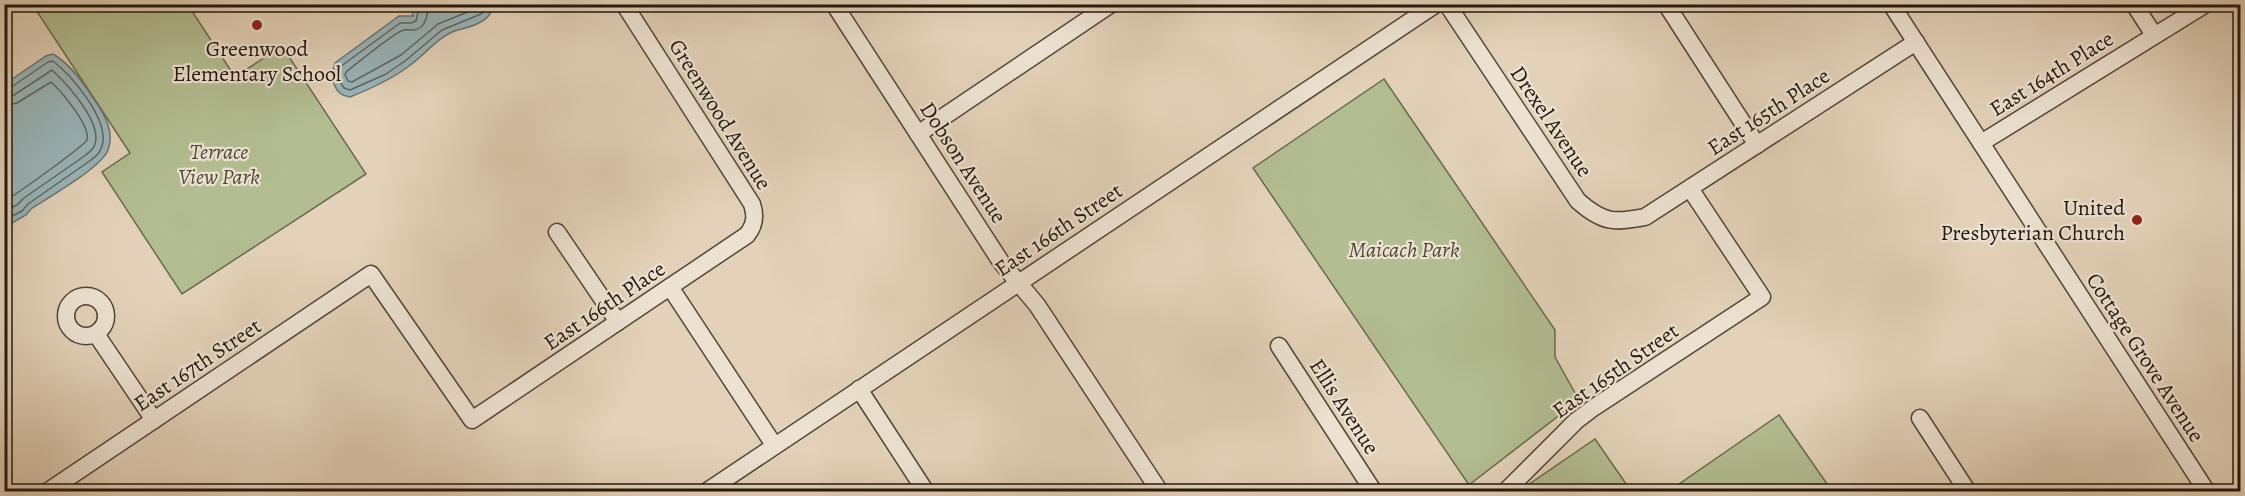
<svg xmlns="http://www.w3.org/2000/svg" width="2245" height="496" font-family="Alegreya,serif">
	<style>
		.green { fill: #b2bd91; stroke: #6a6a50; stroke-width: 1.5 }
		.water { fill: #9ab5ba; stroke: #6a7675; stroke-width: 1.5 }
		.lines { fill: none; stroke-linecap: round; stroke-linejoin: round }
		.shore { stroke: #5e6664; stroke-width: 1.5 }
		.minor-casing { stroke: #524639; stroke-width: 19 }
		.minor { stroke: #ede2d2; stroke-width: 16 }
		.poi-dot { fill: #8f2418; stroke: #ede2d2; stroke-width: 2 }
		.labels { text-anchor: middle; stroke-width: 4.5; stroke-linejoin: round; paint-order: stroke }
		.poi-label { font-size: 22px; fill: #22180e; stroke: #ede2d2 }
		.street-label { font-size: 22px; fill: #22180e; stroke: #ede2d2 }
		.park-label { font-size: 22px; font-style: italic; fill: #4d4a35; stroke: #ede2d2 }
	</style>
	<rect width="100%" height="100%" fill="#e3d2b9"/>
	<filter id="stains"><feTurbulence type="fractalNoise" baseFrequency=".00333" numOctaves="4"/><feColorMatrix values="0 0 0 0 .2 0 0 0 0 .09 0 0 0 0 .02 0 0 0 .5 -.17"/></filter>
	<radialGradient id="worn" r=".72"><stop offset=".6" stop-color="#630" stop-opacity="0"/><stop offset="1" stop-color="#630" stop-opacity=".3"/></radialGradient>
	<g class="green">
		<polygon points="38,5 188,5 235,77 282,46 366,174 182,294 102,172 130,153 34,7"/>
		<polygon points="1384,79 1555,330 1555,357 1579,400 1469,485 1253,168"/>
		<polygon points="1779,415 1832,491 1669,491"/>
		<polygon points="1595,439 1631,491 1519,491"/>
	</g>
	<g class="water">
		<path d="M416,5L488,4L492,9C489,22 470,27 458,30C439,35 425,55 409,66C392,79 370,89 350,97C333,95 330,77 335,63L399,16H413L412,10Z"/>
		<path d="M53,54C70,64 83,82 93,98C104,113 115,131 108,150C101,168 49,197 31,209L26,215L5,227V84L46,56Z"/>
	</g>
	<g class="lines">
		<g class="shore">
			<polyline points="420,4 416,21 411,23 400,23 340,67 337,77 344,88 350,90 386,74 405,61 442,30 481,14 485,11 484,4"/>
			<path d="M428,4C428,11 427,22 421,27C415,32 411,29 404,30C396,31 355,65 346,72L345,75L348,81L352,82L401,55L438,24L475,9L477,4"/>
			<path d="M4,89L10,88L48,62L53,61C72,76 110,120 102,146C100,153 96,156 91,160L28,204L22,211L4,220"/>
			<path d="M4,97L14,95L52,70C67,84 102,122 95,144C94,149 90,151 86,155L24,198L17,205L4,211"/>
			<path d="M4,106L17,103L51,82C61,91 91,126 87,140C85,145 12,198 4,201"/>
		</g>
		<g class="minor-casing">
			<g id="minor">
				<polyline points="834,4 1001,262 1037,305 1160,492"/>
				<path d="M1447,4L1578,201C1603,223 1614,223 1645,217L1916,42"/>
				<polyline points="1666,4 1757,145"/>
				<polyline points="1891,4 2207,492"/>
				<polyline points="2134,4 2154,35"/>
				<polyline points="918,134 1111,4"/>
				<polyline points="1981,143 2206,4"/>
				<polyline points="557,232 618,322"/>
				<polyline points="670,287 774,445"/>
				<circle cx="86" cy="316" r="20"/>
				<polyline points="96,334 154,420"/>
				<polyline points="1279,346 1374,492"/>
				<polyline points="859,389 926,492"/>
				<polyline points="1920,418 1968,492"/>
				<path d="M47,492L371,274L472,420L747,235C755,225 756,216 752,204L624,4"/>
				<polyline points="706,492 1436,4"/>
				<polyline points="1505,492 1576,421 1593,408 1762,297 1691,190"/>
			</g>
		</g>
		<use href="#minor" class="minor"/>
	</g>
	<g class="poi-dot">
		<circle cx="257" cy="25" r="6"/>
		<circle cx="2137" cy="220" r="6"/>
	</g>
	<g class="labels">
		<g class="poi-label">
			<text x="257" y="56">Greenwood<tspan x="257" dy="25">Elementary School</tspan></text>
			<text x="2125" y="215" text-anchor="end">United<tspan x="2125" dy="25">Presbyterian Church</tspan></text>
		</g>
		<g class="street-label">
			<text transform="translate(2051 73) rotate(-32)" y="8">East 164th Place</text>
			<text transform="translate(1768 111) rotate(-33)" y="8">East 165th Place</text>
			<text transform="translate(721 114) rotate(58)" y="8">Greenwood Avenue</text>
			<text transform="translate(1552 121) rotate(56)" y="8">Drexel Avenue</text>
			<text transform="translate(964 162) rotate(57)" y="8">Dobson Avenue</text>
			<text transform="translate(1058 229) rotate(-34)" y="8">East 166th Street</text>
			<text transform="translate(604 305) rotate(-34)" y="8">East 166th Place</text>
			<text transform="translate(2146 357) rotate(57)" y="8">Cottage Grove Avenue</text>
			<text transform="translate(197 364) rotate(-34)" y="8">East 167th Street</text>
			<text transform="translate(1615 370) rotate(-35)" y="8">East 165th Street</text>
			<text transform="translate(1345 406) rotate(57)" y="8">Ellis Avenue</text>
		</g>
		<g class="park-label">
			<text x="219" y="159">Terrace<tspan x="219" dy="25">View Park</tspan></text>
			<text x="1404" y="257">Maicach Park</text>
		</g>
	</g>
	<rect width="2245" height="496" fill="none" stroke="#e3d2b9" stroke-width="24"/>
	<rect x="6" y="6" width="2233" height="484" fill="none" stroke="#22180e" stroke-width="3"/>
	<rect x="12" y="12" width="2221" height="472" fill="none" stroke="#22180e" stroke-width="1.5"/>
	<rect width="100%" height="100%" filter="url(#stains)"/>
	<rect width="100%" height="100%" fill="url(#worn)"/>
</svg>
